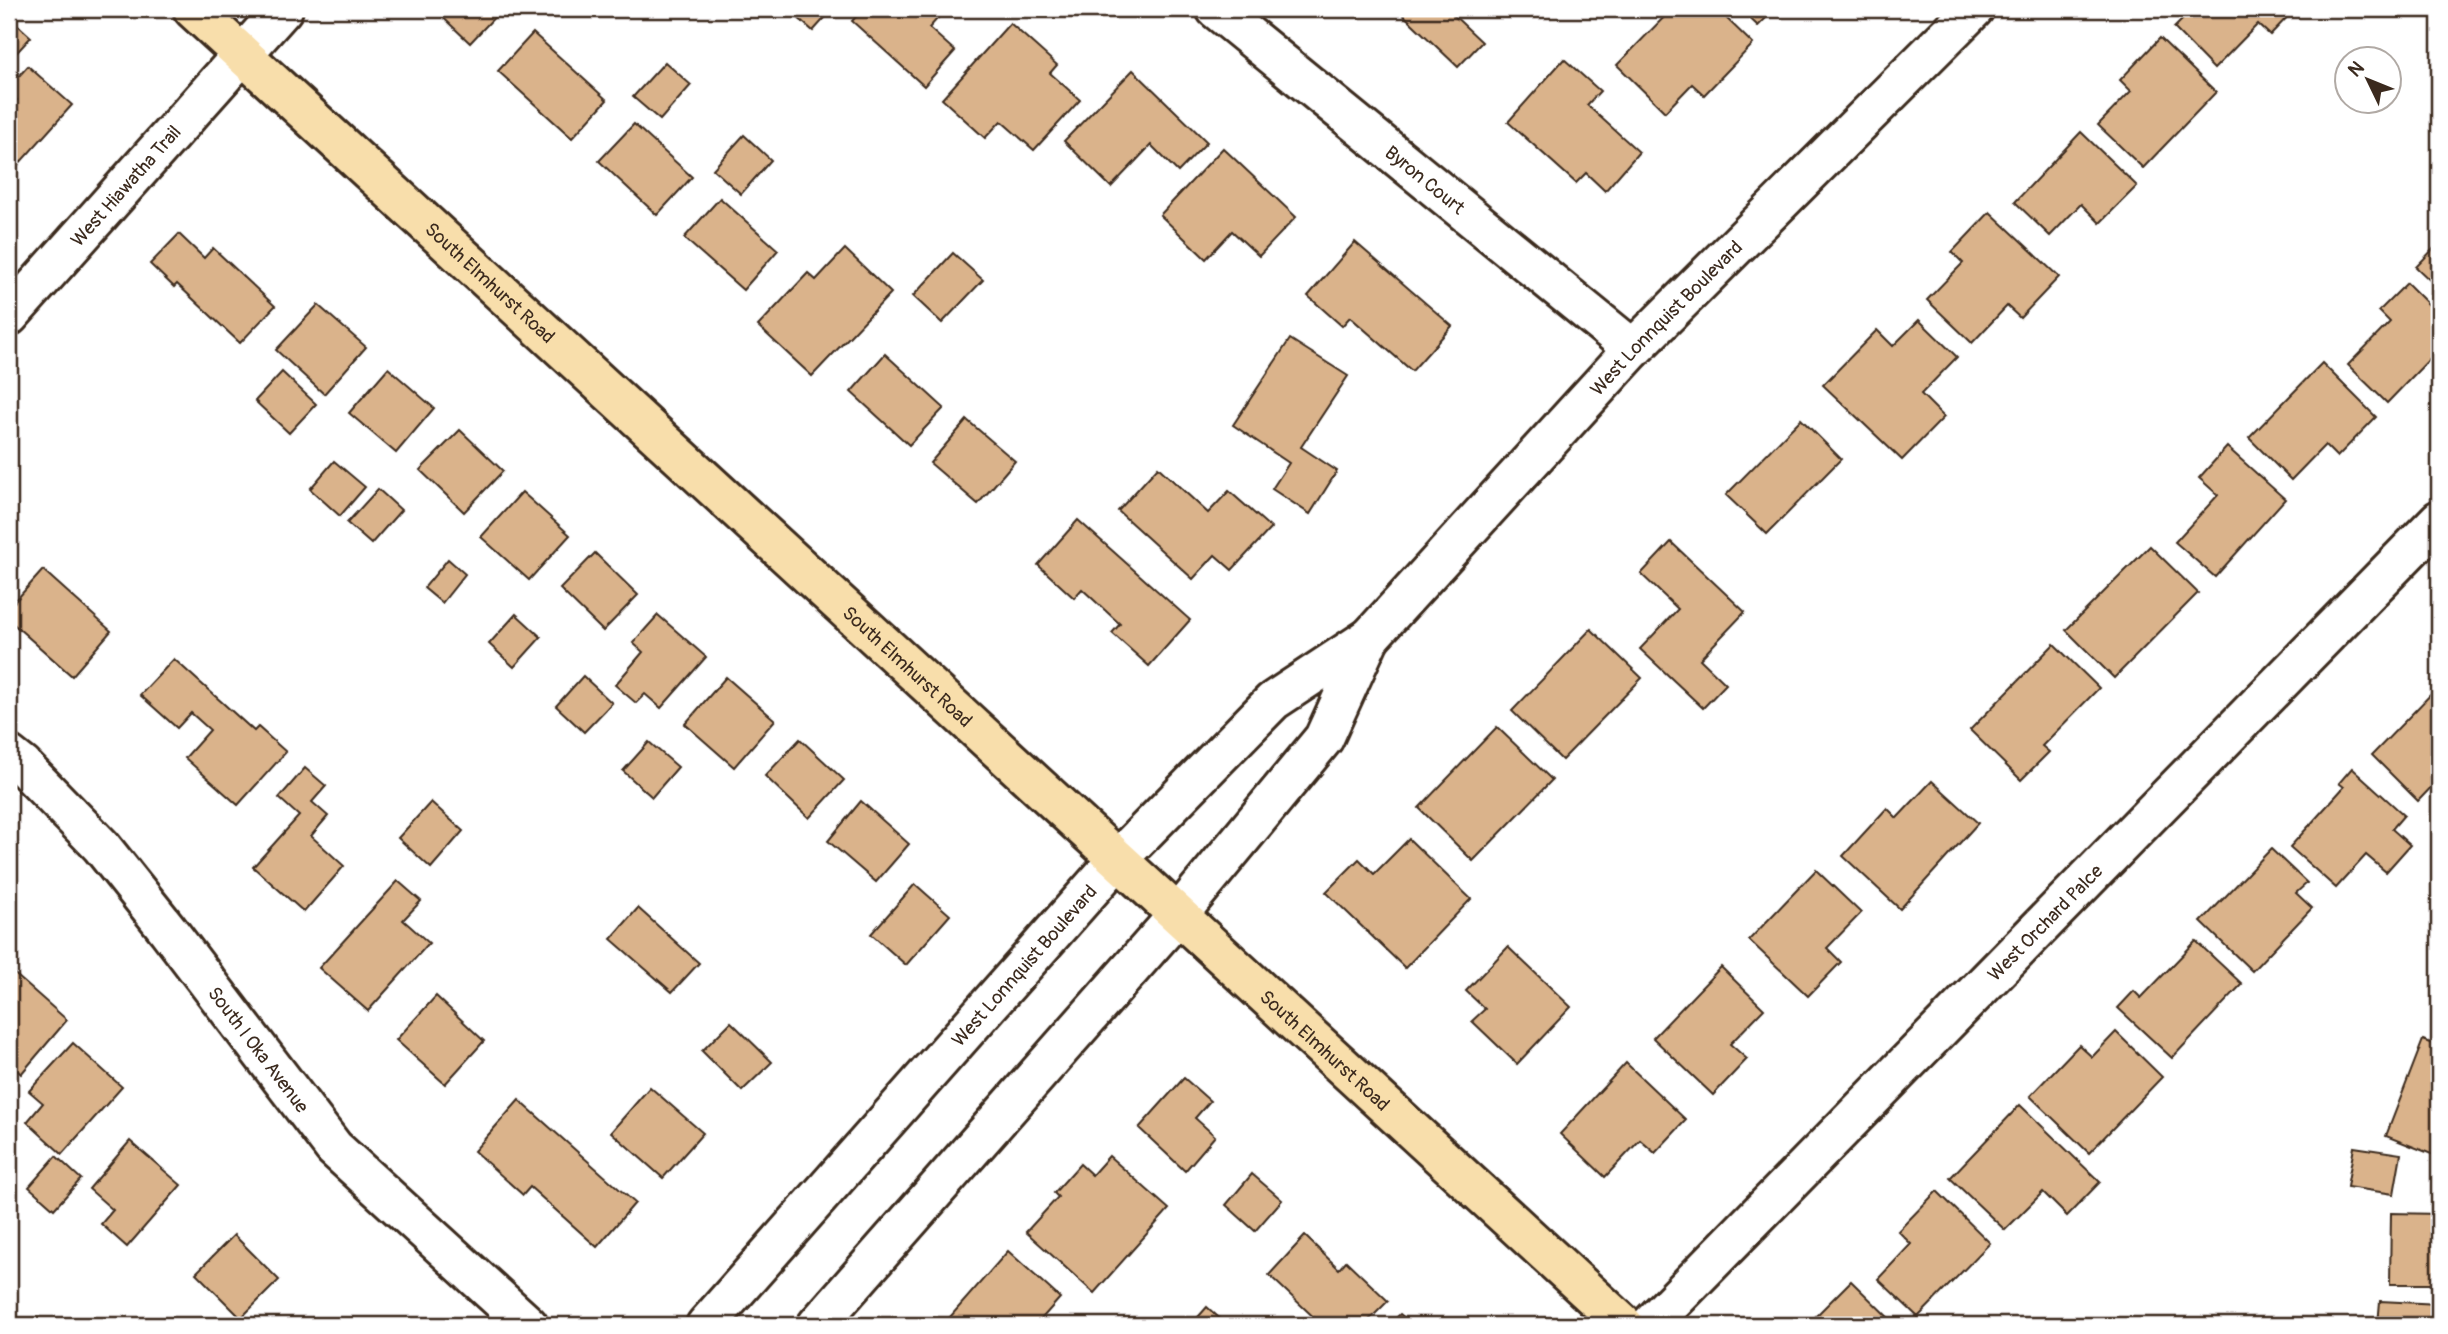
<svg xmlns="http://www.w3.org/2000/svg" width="2448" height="1334" font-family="Pangolin,sans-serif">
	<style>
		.building { fill: #dab38b; stroke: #3b2a1e; stroke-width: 2 }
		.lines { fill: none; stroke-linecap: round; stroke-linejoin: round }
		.street-casing { stroke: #3b2a1e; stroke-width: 44 }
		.primary-casing { stroke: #3b2a1e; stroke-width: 44 }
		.street { stroke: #fff; stroke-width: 38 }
		.primary { stroke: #f8deab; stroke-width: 38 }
		.labels { text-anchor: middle; stroke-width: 7; stroke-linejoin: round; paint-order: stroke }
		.street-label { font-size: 19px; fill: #3b2a1e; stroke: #fff }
	</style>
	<rect width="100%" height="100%" fill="#fff"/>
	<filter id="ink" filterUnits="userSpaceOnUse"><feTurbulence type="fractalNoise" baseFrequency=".0143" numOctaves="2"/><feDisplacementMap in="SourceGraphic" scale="14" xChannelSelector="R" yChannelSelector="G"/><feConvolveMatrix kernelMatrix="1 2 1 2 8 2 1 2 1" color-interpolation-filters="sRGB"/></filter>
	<g filter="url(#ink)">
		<g class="building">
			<polygon points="434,9 502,9 470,43"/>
			<polygon points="788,9 833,9 813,31"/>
			<polygon points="863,9 946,9 929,28 955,51 924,86 852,21"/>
			<polygon points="1397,9 1447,9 1482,42 1458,67"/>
			<polygon points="1672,9 1717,9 1753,44 1704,95 1692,84 1665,112 1617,65"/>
			<polygon points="1740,9 1775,9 1758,26"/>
			<polygon points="2193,9 2295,9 2270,35 2258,24 2214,69 2174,28"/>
			<polygon points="9,17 31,37 9,61"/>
			<polygon points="1010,23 1057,65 1050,73 1080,100 1034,150 1001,121 985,138 942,99"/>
			<polygon points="533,33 607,100 572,138 498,71"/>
			<polygon points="2160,38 2216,92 2143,168 2098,125 2131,91 2120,80"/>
			<polygon points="1564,59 1600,91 1587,105 1639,152 1605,191 1586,173 1576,183 1508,122"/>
			<polygon points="665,62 691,85 660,120 633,97"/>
			<polygon points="28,66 72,105 9,175 9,109 17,100 9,92 9,87"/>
			<polygon points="1133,70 1207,142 1178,172 1151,145 1111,187 1064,141"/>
			<polygon points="634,124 692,177 657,215 599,161"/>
			<polygon points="2081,132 2137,186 2100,223 2081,204 2050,236 2015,202"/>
			<polygon points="744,135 771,160 741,194 713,169"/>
			<polygon points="1223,148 1296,217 1259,256 1232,231 1206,259 1160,215"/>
			<polygon points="720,198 778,250 743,290 684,238"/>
			<polygon points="1990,212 2059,277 2020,318 2007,306 1972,343 1927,300 1963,263 1952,252"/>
			<polygon points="179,234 204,258 213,248 275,306 240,343 177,284 174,287 150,264"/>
			<polygon points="1355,242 1452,326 1412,371 1350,317 1342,326 1308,296"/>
			<polygon points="2439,243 2439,289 2416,267"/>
			<polygon points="845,249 891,293 812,376 758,326 808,273 816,280"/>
			<polygon points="953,253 983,280 942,323 913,296"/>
			<polygon points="2407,283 2439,315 2439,349 2387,403 2348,365 2390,322 2379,311"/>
			<polygon points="318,305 366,347 324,394 276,350"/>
			<polygon points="1919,320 1957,357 1921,394 1944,417 1902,460 1823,385 1877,330 1893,346"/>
			<polygon points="1290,339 1348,376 1301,447 1337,471 1310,514 1272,489 1289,463 1233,425"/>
			<polygon points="885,354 944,408 909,445 851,392"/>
			<polygon points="2322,363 2376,417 2337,457 2325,445 2291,480 2249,438"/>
			<polygon points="388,368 434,408 396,453 349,413"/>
			<polygon points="282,372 316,404 289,433 255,401"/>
			<polygon points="1801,419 1841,459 1767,534 1726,495"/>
			<polygon points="967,420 1015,461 978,504 930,463"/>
			<polygon points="460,430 503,471 464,512 420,470"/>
			<polygon points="2227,447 2285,499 2215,577 2175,542 2218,495 2199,478"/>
			<polygon points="334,461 365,487 340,516 310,489"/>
			<polygon points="1158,467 1208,513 1229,491 1271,528 1232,570 1215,555 1193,579 1118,511"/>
			<polygon points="378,489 401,510 371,544 347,523"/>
			<polygon points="522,492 570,535 529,580 481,537"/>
			<polygon points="1078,520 1190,620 1149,666 1112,633 1120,624 1082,589 1074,598 1038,565"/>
			<polygon points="1671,542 1745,612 1700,659 1726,684 1703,708 1640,649 1678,609 1641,574"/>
			<polygon points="2150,546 2198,593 2114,678 2066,630"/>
			<polygon points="595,553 638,595 603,631 560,589"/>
			<polygon points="448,559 465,574 442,603 424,588"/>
			<polygon points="43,570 111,631 72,676 9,620 9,608"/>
			<polygon points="516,614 541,637 514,667 489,644"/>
			<polygon points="658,615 706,657 661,708 645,694 636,703 615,685 643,652 633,643"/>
			<polygon points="1591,629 1642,678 1562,760 1512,711"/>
			<polygon points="2054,644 2099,688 2042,746 2049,752 2021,780 1970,730"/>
			<polygon points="174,659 254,731 258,727 286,752 238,805 185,758 210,730 191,713 177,728 140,695"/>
			<polygon points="583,676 612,703 584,732 556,706"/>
			<polygon points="726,677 775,720 734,767 685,724"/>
			<polygon points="2439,686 2439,779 2418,801 2372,755"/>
			<polygon points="1497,727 1552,780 1473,861 1419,808"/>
			<polygon points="800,739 844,780 809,818 765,776"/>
			<polygon points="649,742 678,767 652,797 623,771"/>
			<polygon points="305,768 326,786 312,802 328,816 311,836 344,866 304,912 253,867 299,816 279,798"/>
			<polygon points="2352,768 2404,815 2392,829 2410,845 2386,872 2366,855 2336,888 2290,847 2344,787 2339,783"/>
			<polygon points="1932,781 1978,823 1900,909 1843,856 1887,808 1897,818"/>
			<polygon points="861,801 909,844 876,882 828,841"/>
			<polygon points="431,802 463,831 431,868 398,838"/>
			<polygon points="1409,839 1471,899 1405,968 1326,892 1359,859 1374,874"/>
			<polygon points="2271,849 2307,883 2296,893 2312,908 2252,971 2201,922"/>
			<polygon points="1816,870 1861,913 1827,948 1841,962 1808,996 1749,940"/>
			<polygon points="398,881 421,901 403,920 429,943 368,1011 319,968"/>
			<polygon points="915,884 950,915 906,965 871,934"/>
			<polygon points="638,908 699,963 672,992 611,939"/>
			<polygon points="2196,941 2242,984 2172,1058 2118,1008 2134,991 2141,998"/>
			<polygon points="1508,947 1571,1007 1517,1064 1472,1021 1485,1009 1466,991"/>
			<polygon points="1721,967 1764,1009 1730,1044 1747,1059 1713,1095 1653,1038"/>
			<polygon points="9,969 67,1020 21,1074 9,1063"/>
			<polygon points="436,996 484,1041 445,1084 396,1040"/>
			<polygon points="731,1022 772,1062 742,1091 702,1051"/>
			<polygon points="2116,1032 2162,1077 2089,1153 2030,1096 2079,1045 2092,1057"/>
			<polygon points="2423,1040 2439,1046 2439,1157 2386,1136"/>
			<polygon points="73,1043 122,1087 62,1154 27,1122 43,1103 29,1091"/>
			<polygon points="1626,1063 1686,1120 1655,1153 1640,1140 1605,1177 1560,1134"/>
			<polygon points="1184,1078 1210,1101 1195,1118 1215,1136 1185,1171 1139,1128"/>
			<polygon points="650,1087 703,1133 663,1178 611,1132"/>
			<polygon points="519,1100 635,1203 597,1247 530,1187 523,1195 474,1151"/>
			<polygon points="2020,1105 2100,1182 2067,1216 2043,1192 2005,1230 1950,1178"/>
			<polygon points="130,1141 181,1185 127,1247 101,1224 113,1210 89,1189"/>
			<polygon points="2354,1147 2401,1154 2394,1194 2347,1187"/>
			<polygon points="56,1156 81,1179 54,1209 29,1187"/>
			<polygon points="1109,1156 1169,1209 1094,1293 1026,1232 1058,1197 1054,1193 1080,1164 1092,1175"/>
			<polygon points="1252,1174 1282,1200 1255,1231 1226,1205"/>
			<polygon points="1937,1191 1990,1243 1918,1317 1878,1279 1911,1244 1898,1231"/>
			<polygon points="2391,1213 2439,1214 2439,1284 2390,1284"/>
			<polygon points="234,1235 279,1280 241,1318 196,1273"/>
			<polygon points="1305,1236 1339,1269 1346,1261 1388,1301 1364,1325 1322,1325 1269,1275"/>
			<polygon points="1008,1251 1060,1298 1036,1325 943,1325"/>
			<polygon points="1851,1281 1896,1325 1807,1325"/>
			<polygon points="2380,1301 2439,1304 2439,1325 2378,1325"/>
			<polygon points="1207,1307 1227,1325 1191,1325"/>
			<polygon points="1400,1314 1413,1325 1389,1325"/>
		</g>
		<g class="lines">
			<g class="street-casing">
				<g id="street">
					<path id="s1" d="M1216,9L1633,349"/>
					<path id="s2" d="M9,316L283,9"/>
					<path id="s3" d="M9,755L23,766L101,846L168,930L334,1148L528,1325"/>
					<path id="s4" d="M706,1325L1117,860L1273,701L1370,637L1633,349L1974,9"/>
					<polyline points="817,1325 1178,915 1324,738 1370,637"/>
					<path id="s5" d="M1650,1325L2439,520"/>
				</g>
			</g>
			<g class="primary-casing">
				<g id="primary">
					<path id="s6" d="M193,9L1624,1325"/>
				</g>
			</g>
			<use href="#street" class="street"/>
			<use href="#primary" class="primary"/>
		</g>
	</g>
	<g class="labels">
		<g class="street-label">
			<text dy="7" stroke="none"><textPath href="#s1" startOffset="270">Byron Court</textPath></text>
			<text dy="7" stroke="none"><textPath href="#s2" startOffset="175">West Hiawatha Trail</textPath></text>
			<text dy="7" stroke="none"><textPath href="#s6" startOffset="404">South Elmhurst Road</textPath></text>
			<text dy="7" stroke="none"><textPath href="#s4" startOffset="1395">West Lonnquist Boulevard</textPath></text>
			<text dy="7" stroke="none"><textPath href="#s6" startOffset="971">South Elmhurst Road</textPath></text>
			<text dy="7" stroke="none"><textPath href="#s5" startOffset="564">West Orchard Palce</textPath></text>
			<text dy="7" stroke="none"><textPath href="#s4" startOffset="480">West Lonnquist Boulevard</textPath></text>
			<text dy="7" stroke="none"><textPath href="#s3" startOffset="387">South I Oka Avenue</textPath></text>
			<text dy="7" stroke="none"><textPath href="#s6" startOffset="1538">South Elmhurst Road</textPath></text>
		</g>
	</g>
	<rect width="2448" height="1334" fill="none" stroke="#fff" stroke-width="35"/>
	<rect x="18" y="18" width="2413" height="1299" fill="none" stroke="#3b2a1e" stroke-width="2.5" filter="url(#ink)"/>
	<g transform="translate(2368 80) rotate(313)"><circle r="33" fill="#ffffff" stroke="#b1aaa5" stroke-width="2"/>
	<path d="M0-5L12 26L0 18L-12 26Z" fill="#3b2a1e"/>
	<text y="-10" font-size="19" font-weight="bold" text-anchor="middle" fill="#3b2a1e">N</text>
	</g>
</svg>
